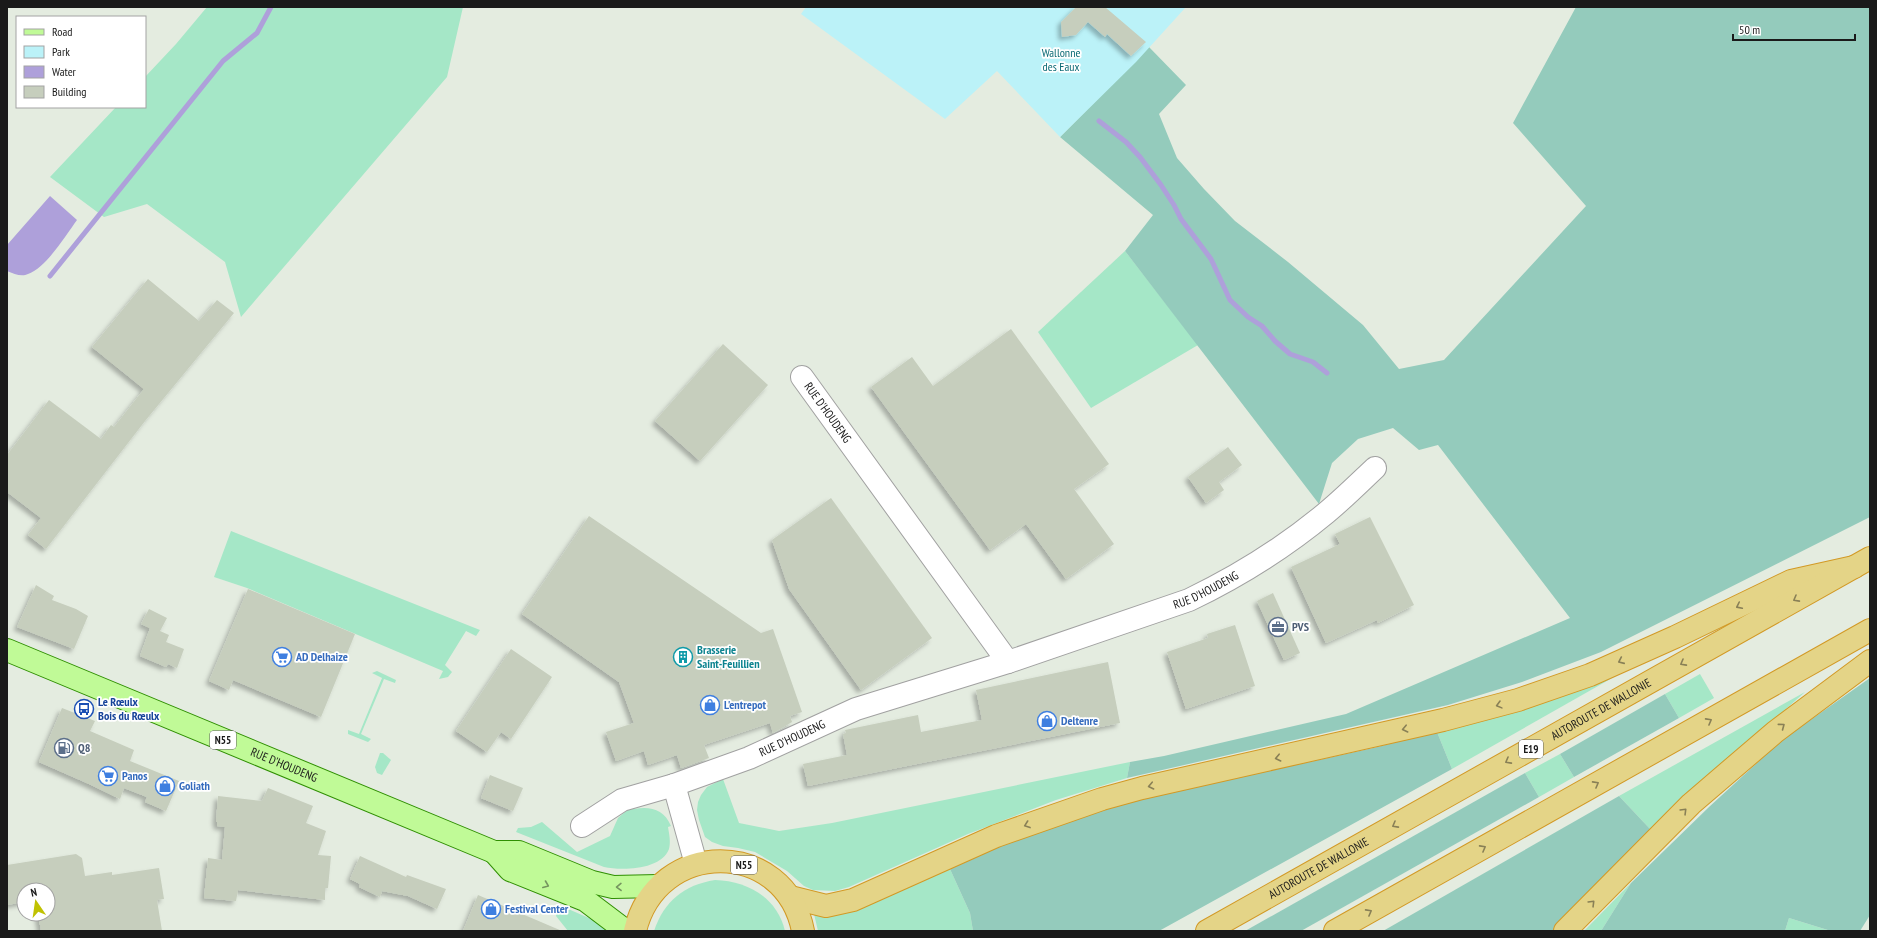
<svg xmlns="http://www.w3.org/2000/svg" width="1877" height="938" font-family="'PT Sans Narrow',sans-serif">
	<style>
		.grass { fill: #a5e7c7 }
		.forest { fill: #94cbbc }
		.park { fill: #bbf2f8 }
		.water { fill: #aea0da }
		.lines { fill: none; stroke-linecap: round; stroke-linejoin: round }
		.stream { stroke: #aea0da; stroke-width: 5 }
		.building { fill: #c6cebd; filter: url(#shadow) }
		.minor-casing { stroke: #a1a1a1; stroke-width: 24 }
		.major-casing { stroke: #2f8f02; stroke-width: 24 }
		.highway-casing { stroke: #d29925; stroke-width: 24 }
		.minor { stroke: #fff; stroke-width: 22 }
		.major { stroke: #c0fa97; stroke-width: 22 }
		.highway { stroke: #e4d487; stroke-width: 22 }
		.oneway { stroke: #898056 }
		.oneway2 { stroke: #75955f }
		.labels { text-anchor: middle; stroke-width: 3.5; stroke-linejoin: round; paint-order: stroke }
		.shield { fill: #fff; stroke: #5f5f5f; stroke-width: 1 }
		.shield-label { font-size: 11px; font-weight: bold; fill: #1a1a1a }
		.park-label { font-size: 12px; fill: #0c6b75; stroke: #fff }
		.street-label { font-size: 12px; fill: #1a1a1a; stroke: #fff }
		.service-label { font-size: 12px; font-weight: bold; fill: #4e5e75; stroke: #fff; text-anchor: start }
		.culture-label { font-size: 12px; font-weight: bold; fill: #0d838f; stroke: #fff; text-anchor: start }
		.shop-label { font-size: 12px; font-weight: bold; fill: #366cbe; stroke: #fff; text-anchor: start }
		.transit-label { font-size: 12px; font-weight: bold; fill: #164399; stroke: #fff; text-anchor: start }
	</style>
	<defs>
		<filter id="shadow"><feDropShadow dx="-3.5" dy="3.5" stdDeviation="2" flood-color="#0004"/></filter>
	</defs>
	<rect width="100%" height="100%" fill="#e4ece0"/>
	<g class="grass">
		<polygon points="207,7 463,7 447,77 241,317 225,262 147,204 104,217 50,177 116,107 145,107 145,77 176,44"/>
		<polygon points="1125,251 1198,345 1091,408 1038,332"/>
		<polygon points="231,531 480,630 476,636 466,631 445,665 452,672 448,677 439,679 443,671 247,588 214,577"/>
		<polygon points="377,671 396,680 395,683 384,679 361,734 371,739 368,742 348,734 348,730 359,734 382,678 372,673"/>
		<polygon points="1621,673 1452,769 1437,732"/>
		<polygon points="1700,674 1714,698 1679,718 1665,694"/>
		<polygon points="1805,692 1651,830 1619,796"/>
		<polygon points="380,753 383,753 391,760 382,775 377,773 375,767"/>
		<polygon points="1560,754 1574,777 1539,797 1525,773"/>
		<polygon points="1130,762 1127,778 1056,800 968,834 849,887 835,891 813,890 804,886 787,871 755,852 738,848 723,846 712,842 705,837 699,820 697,810 698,802 701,795 707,787 723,779 739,823 779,831 832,823"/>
		<path d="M633,805L634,809C650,806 664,809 671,826L668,827C669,833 671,842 669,849C661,870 622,871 604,867L516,832L518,828L531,827L542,822L577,852L610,836L618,818Z"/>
		<polygon points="950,869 970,913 973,931 818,931 814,914 836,915"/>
		<path d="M715,880C747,881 777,897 785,931H654C664,901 684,885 715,880Z"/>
		<polygon points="1631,883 1601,931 1584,931"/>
		<polygon points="559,905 598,922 609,931 568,931 556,916"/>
		<polygon points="1789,918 1831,931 1785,931"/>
	</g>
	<g class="forest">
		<polygon points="1576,7 1870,7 1870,517 1601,652 1522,682 1448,705 1127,778 1130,762 1164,756 1346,714 1570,618 1438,445 1419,450 1393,428 1358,439 1332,463 1319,504 1125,251 1153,215 1060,137 1149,47 1186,85 1159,114 1177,158 1204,189 1235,221 1288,262 1363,325 1399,369 1444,360 1586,206 1513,123"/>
		<polygon points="1870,678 1870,915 1860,931 1831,931 1789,918 1785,931 1601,931 1631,883 1709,807 1782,740"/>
		<polygon points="1665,694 1679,718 1574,777 1560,754"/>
		<polygon points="1437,732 1452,769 1159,931 973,931 970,913 950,869 1023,836 1117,804 1373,748"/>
		<polygon points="1525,773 1539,797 1301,931 1245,931"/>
		<polygon points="1619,796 1651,830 1552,931 1383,931"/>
	</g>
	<polygon class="park" points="806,7 1186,7 1136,62 1060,137 997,71 945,119 801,14"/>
	<path class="water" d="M50,196L77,220C66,235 46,268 28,274C22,277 14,274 7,271V245Z"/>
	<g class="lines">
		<g class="stream">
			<polyline points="1099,121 1126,142 1140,157 1161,185 1174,205 1181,219 1211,259 1230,300 1248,317 1262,326 1275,341 1290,354 1313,362 1327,373"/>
			<polyline points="50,276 223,61 257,33 271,7"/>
		</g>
	</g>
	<g class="building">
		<polygon points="1076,7 1105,7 1146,42 1131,56 1107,34 1105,37 1088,22 1076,35 1062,37 1061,22"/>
		<polygon points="148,279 199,321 217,300 234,313 145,421 46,549 28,535 41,518 7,492 7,455 49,400 101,439 111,425 114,427 144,389 92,347"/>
		<polygon points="1011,329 1109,464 1074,489 1114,544 1066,579 1026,524 990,550 871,387 912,357 933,386"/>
		<polygon points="723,344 768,385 700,461 655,421"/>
		<polygon points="1228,447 1242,465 1219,482 1224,490 1206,503 1188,477"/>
		<polygon points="831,498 932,638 861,690 789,589 772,540"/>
		<polygon points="589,516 761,633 773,629 802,712 790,716 792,722 773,733 770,723 704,745 709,758 681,768 677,755 648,765 644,751 616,761 606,732 634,723 619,682 522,614"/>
		<polygon points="1370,517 1414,605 1378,623 1377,620 1326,643 1291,567 1340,544 1335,534"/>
		<polygon points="36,585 54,596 52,600 76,609 88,616 74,649 17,627"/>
		<polygon points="248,589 355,634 321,717 233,680 229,690 209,681"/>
		<polygon points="1273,593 1300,653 1284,660 1257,601"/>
		<polygon points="149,609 167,618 160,631 169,635 166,642 184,649 177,668 168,664 166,667 140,656 150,628 141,624"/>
		<polygon points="1235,625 1255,686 1186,709 1167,652 1208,638 1207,634"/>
		<polygon points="511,649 552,677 511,739 501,732 487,752 456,731"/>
		<polygon points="1108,662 1120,723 808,786 803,764 847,755 843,734 846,733 845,730 918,715 921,732 982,720 976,690"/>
		<polygon points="62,708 95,721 90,731 134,750 130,761 179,781 166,811 145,802 147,797 124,788 120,799 89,784 39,762"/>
		<polygon points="490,775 523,788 513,811 481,798"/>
		<polygon points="268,788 313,806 306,823 326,831 318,855 331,856 328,888 325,888 325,900 238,890 236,901 204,898 208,858 222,860 225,827 217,826 217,822 216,822 218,796 262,801"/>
		<polygon points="76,854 82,858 85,876 112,872 112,875 159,868 164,899 157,900 162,931 41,931 38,914 48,914 48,890 24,890 24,902 7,905 7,865"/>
		<polygon points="360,856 406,877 407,875 446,889 437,909 408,896 382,891 380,897 359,887 360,884 350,879"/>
		<polygon points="478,895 562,931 463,931"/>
	</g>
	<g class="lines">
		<g class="minor-casing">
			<g id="minor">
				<path id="s1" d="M802,377L1008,662"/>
				<polyline points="674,785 696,864"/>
				<path id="s2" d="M582,826L622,800L674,785L749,758L856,709L1008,662L1189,600C1237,577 1285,547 1326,513C1343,499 1359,483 1375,468"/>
			</g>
		</g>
		<g class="major-casing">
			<g id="major">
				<path id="s3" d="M7,650L494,852H519L592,882L613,887L658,886"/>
				<polyline points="494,852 510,870 585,900 626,931"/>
			</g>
		</g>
		<g class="highway-casing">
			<g id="highway">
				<polyline points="790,897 826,906 853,900 996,836 1102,799 1142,788 1443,720 1518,700 1590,675 1675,637 1791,581 1854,567"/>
				<path d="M635,931C657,838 785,838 803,931"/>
				<path id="s4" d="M1207,931L1870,558"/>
				<polyline points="1335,931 1870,630"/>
				<polyline points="1565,931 1691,804 1775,732 1870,661"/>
			</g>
		</g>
		<use href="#minor" class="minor"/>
		<use href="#major" class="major"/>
		<use href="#highway" class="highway"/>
	</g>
	<defs><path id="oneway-chevron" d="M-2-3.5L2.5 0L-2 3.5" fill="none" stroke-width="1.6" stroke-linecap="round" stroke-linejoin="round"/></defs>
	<g class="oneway">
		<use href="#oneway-chevron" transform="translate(1796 599) rotate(151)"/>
		<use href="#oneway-chevron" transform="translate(1739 606) rotate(154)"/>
		<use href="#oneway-chevron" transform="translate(1621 661) rotate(156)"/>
		<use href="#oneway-chevron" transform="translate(1683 663) rotate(151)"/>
		<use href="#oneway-chevron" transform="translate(1499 705) rotate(165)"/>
		<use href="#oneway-chevron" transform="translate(1709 721) rotate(-29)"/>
		<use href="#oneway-chevron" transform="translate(1782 726) rotate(-37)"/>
		<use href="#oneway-chevron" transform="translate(1405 729) rotate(167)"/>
		<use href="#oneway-chevron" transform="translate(1278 758) rotate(167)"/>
		<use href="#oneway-chevron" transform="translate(1508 761) rotate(151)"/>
		<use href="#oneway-chevron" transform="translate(1596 784) rotate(-29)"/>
		<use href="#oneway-chevron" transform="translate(1151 786) rotate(168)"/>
		<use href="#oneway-chevron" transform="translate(1684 811) rotate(-45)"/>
		<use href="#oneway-chevron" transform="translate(1027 825) rotate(160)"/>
		<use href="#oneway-chevron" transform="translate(1395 825) rotate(151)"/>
		<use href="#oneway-chevron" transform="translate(1483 848) rotate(-29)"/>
		<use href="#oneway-chevron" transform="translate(1592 903) rotate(-45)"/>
		<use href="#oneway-chevron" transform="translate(1369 912) rotate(-29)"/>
	</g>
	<g class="oneway2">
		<use href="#oneway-chevron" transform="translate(546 885) rotate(22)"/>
		<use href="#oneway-chevron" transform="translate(619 887) rotate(179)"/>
	</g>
	<defs>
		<g id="office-ring" transform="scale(1)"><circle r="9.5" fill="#fff" stroke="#5c6f8a" stroke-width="1.5"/><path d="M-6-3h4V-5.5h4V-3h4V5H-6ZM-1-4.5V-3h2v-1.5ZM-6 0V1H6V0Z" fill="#5c6f8a"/></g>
		<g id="supermarket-ring" transform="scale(1)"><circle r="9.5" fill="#fff" stroke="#3f7fe0" stroke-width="1.5"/><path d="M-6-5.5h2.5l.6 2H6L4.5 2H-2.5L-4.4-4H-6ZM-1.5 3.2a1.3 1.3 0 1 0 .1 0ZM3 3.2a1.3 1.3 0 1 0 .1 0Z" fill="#3f7fe0"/></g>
		<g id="building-ring" transform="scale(1)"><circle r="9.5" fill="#fff" stroke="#0f9aa8" stroke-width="1.5"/><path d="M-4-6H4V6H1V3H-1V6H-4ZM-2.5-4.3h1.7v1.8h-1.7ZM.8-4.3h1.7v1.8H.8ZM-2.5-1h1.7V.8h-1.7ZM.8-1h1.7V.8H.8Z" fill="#0f9aa8"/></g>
		<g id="shop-ring" transform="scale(1)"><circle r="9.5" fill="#fff" stroke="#3f7fe0" stroke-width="1.5"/><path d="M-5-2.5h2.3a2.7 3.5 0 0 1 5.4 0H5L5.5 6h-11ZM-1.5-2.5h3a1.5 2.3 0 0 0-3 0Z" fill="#3f7fe0"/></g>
		<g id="bus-ring" transform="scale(1)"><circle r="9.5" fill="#fff" stroke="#1a4fb4" stroke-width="1.5"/><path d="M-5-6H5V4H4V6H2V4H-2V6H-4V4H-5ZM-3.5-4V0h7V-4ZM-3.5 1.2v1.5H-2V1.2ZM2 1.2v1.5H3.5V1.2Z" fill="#1a4fb4"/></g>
		<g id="fuel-ring" transform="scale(1)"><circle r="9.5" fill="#fff" stroke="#5c6f8a" stroke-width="1.5"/><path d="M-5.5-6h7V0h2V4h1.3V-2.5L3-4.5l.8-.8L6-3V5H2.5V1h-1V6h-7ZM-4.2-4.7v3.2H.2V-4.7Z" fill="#5c6f8a"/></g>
	</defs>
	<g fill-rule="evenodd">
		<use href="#office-ring" x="1278" y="627"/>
		<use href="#supermarket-ring" x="282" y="657"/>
		<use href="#building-ring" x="683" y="657"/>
		<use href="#shop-ring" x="710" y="705"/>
		<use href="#bus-ring" x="84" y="709"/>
		<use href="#shop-ring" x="1047" y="721"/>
		<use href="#fuel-ring" x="64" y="748"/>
		<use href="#supermarket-ring" x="108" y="776"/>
		<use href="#shop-ring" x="165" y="786"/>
		<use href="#shop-ring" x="491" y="909"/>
	</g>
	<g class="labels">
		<g class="shield">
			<rect x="210" y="731" width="26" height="18" rx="3"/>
			<rect x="1519" y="740" width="24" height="18" rx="3"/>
			<rect x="731" y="856" width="26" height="18" rx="3"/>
		</g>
		<g class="shield-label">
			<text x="223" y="744">N55</text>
			<text x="1531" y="753">E19</text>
			<text x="744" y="869">N55</text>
		</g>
		<g class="park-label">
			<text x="1061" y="57">Wallonne<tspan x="1061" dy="14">des Eaux</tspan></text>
		</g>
		<g class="street-label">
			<text dy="4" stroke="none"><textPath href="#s1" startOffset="44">RUE D'HOUDENG</textPath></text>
			<text dy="4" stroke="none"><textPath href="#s2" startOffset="669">RUE D'HOUDENG</textPath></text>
			<text dy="4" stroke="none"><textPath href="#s4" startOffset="452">AUTOROUTE DE WALLONIE</textPath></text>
			<text dy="4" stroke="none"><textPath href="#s2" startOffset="229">RUE D'HOUDENG</textPath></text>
			<text dy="4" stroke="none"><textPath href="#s3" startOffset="300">RUE D'HOUDENG</textPath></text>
			<text dy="4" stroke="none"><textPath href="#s4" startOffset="128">AUTOROUTE DE WALLONIE</textPath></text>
		</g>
		<g class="service-label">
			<text x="1292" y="631">PVS</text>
			<text x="78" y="752">Q8</text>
		</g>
		<g class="culture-label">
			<text x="697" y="654">Brasserie<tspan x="697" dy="14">Saint-Feuillien</tspan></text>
		</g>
		<g class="shop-label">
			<text x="296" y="661">AD Delhaize</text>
			<text x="724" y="709">L'entrepot</text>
			<text x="1061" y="725">Deltenre</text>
			<text x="122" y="780">Panos</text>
			<text x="179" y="790">Goliath</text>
			<text x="505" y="913">Festival Center</text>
		</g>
		<g class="transit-label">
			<text x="98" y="706">Le Rœulx<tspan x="98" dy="14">Bois du Rœulx</tspan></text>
		</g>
	</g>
	<rect width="1877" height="938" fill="none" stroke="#1a1a1a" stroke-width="16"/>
	<rect x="16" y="16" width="130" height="92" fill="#ffffff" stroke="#a3a3a3"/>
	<rect x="24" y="29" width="20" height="6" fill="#c0fa97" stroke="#a3a3a3"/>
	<text x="52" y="36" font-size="12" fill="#1a1a1a">Road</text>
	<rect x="24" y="46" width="20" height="12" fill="#bbf2f8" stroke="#a3a3a3"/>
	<text x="52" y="56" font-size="12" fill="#1a1a1a">Park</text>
	<rect x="24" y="66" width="20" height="12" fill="#aea0da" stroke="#a3a3a3"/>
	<text x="52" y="76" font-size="12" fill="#1a1a1a">Water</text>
	<rect x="24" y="86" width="20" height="12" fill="#c6cebd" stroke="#a3a3a3"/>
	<text x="52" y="96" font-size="12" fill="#1a1a1a">Building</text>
	<g transform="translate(36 902) rotate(347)"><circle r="19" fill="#ffffff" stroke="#a3a3a3"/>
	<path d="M0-3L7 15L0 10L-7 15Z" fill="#c0c202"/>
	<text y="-6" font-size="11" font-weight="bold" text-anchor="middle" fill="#1a1a1a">N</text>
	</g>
	<path d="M1733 34v6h122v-6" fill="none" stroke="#1a1a1a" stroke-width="2"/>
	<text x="1739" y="34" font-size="12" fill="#1a1a1a" stroke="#ffffff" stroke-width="3" paint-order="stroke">50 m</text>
</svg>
